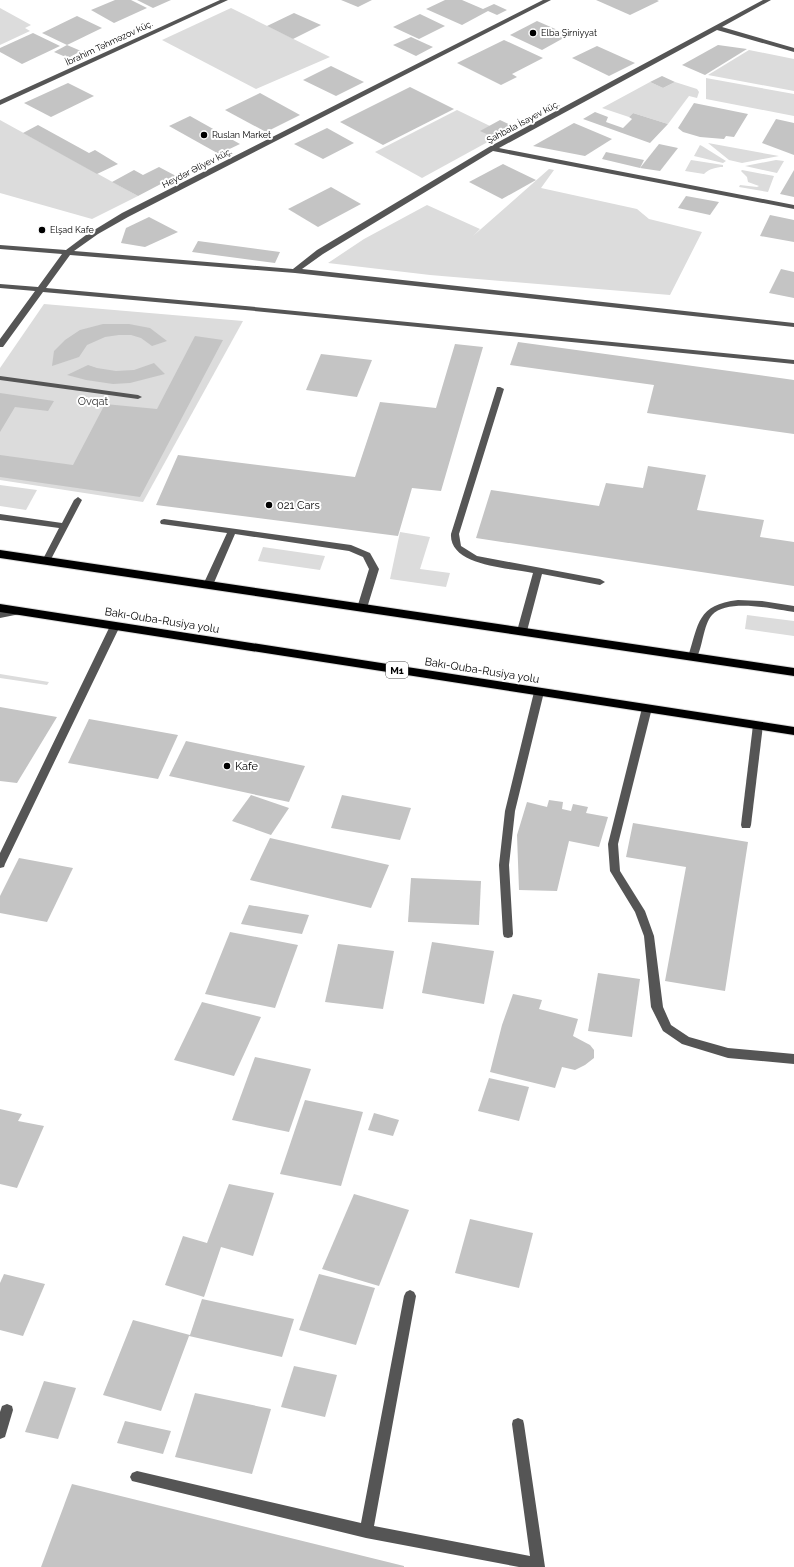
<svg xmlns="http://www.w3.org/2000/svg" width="794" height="1567" font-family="Raleway,sans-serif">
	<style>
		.green { fill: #dcdcdc }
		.building { fill: #c4c4c4 }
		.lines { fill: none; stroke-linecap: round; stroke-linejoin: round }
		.highway-casing { stroke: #dbdbdb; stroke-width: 2 }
		.minor { fill: #555; fill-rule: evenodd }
		.highway { fill: #000; fill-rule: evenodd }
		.poi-dot { fill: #000; stroke: #fff; stroke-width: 1.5 }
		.labels { text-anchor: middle; stroke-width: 4; stroke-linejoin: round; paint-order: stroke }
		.far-poi-label { font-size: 9px; fill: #000; stroke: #fff; text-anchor: start }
		.far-street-label { font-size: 9px; fill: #000; stroke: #fff }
		.shield { fill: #fff; stroke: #4c4c4c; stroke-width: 1 }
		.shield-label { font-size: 10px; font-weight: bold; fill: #000 }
		.park-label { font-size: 11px; fill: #333; stroke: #fff }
		.poi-label { font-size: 11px; fill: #000; stroke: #fff; text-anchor: start }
		.street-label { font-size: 11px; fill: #000; stroke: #fff }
	</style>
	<rect width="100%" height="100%" fill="#fff"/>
	<g class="green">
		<polygon points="0,8 31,25 25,28 30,31 0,45"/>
		<polygon points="231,8 330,57 256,89 162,40"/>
		<polygon points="749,50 794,59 794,91 708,75"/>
		<polygon points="706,78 794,94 794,116 706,99"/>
		<polygon points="650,82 663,88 675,82 697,89 699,92 697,98 689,96 668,124 633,113 629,117 602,108"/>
		<polygon points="457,110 490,126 495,138 422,178 375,152"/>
		<polygon points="0,120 138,196 92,219 0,193"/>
		<polygon points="708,143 779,156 742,163 729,160"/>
		<polygon points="700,145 702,146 726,161 723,163 694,156"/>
		<path d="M691,160L723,165V167C716,167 709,169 704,174L685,171Z"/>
		<polygon points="776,160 784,161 777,173 745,166"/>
		<polygon points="549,169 554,170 541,188 637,209 649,219 702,232 670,295 430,275 328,263 364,239 427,205 480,229 473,236"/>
		<polygon points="742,170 774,176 768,192 739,187 740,185 757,187 759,186 748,182 747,177 741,171"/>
		<polygon points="44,304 243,321 143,502 0,480 0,368"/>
		<polygon points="0,485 37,490 26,510 0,506"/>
		<polygon points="400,532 430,537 420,569 450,573 446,587 390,579"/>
		<polygon points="263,547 325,556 320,570 258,561"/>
		<polygon points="747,615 794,621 794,636 745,629"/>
		<polygon points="0,674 49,682 47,685 0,678"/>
	</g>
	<g class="building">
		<polygon points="115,0 131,0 147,8 114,23 91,10"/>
		<polygon points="137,0 171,0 153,8"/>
		<polygon points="341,0 372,0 358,7"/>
		<polygon points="445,0 462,0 483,9 494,4 507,10 497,15 488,11 462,25 426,9"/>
		<polygon points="596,0 657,0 659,1 630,15"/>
		<polygon points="294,13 321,25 293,39 267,26"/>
		<polygon points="420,14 445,26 419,39 393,27"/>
		<polygon points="77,16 102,28 67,45 42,33"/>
		<polygon points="537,21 569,35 542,50 510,35"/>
		<polygon points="33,33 60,46 22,64 0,52 0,48"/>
		<polygon points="411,37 433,47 416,56 393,45"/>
		<polygon points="504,40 543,58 512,74 517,77 501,85 457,63"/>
		<polygon points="67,45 81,51 68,58 54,52"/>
		<polygon points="718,45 747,49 705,75 682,65"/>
		<polygon points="597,46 635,63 609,76 572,58"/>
		<polygon points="331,66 364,82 336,96 303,80"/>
		<polygon points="662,76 675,82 663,88 650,82"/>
		<polygon points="68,83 94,96 51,117 24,103"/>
		<polygon points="410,87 454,109 383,145 340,122"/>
		<polygon points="260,93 300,115 266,132 225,110"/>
		<polygon points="694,103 748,114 734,137 726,136 724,139 700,137 683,132 678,128"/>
		<polygon points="595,112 608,117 606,122 623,128 632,119 629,117 633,113 668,124 650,143 583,119"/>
		<polygon points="190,116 240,144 219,154 169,126"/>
		<polygon points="776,119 794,123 794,155 762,143"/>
		<polygon points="500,120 515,127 495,138 480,131"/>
		<polygon points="574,123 612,139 585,156 533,146"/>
		<polygon points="38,125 89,153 95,150 118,164 97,174 23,133"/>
		<polygon points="327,128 354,143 323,159 294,144"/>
		<polygon points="659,144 678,148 660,171 640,168"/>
		<polygon points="606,152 644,160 640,168 602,159"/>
		<polygon points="503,164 536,180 502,199 469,182"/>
		<polygon points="159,167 176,176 138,196 112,182 134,170 143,175"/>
		<polygon points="794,170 794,197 780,194"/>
		<polygon points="331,187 361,204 318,227 288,209"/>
		<polygon points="686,196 719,202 710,215 678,208"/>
		<polygon points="770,215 794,220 794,242 760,236"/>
		<polygon points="149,217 178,232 145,247 121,243 126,228"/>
		<polygon points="198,241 280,252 275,263 192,252"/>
		<polygon points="781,269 794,272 794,298 769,293"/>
		<polygon points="103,324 129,324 150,328 167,341 152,346 141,338 131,335 119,335 105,337 87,345 79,357 52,366 54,351 65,340 80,330"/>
		<polygon points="195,336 223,340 140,497 0,477 0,455 73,465 105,404 157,409"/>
		<polygon points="518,342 794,380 794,434 647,413 654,385 510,365"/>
		<polygon points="455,344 483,347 441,491 412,488 398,536 156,505 178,455 355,477 380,402 436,408"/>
		<polygon points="321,354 372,360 357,397 306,390"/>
		<polygon points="154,363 165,374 130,383 113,384 86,380 67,375 88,365 97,368 116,371 134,370"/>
		<polygon points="0,393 54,401 48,411 15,407 0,432"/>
		<polygon points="648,466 706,475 697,510 764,520 760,537 794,542 794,586 476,538 491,490 599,506 606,483 643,488"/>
		<polygon points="0,707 57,717 17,783 0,781"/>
		<polygon points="89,719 178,735 158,779 68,763"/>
		<polygon points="186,741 305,766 289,802 169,776"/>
		<polygon points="251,795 289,808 271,835 232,821"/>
		<polygon points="342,795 411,808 400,840 331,828"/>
		<polygon points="549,800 563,802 562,809 571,811 573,804 588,807 586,813 608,817 599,847 569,841 557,891 519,890 517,835 527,802 547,807"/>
		<polygon points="633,823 748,842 725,991 665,981 686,867 626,857"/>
		<polygon points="270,838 389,865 371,908 250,880"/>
		<polygon points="19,858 73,868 47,922 0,913 0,896"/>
		<polygon points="411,878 481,881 479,925 408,922"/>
		<polygon points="249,905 309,915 302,934 241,924"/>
		<polygon points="230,932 298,945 275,1008 205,994"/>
		<polygon points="432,942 494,951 484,1004 422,993"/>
		<polygon points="338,944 394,951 383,1009 325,1002"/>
		<polygon points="598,973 640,979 632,1037 588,1031"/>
		<polygon points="513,994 542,1000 539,1009 578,1019 573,1036 590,1045 594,1050 594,1058 585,1065 575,1070 562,1067 555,1088 490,1072 502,1025"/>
		<polygon points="202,1002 261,1017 234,1076 174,1060"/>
		<polygon points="255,1057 311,1069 289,1132 232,1120"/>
		<polygon points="489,1078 529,1087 519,1121 478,1111"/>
		<polygon points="305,1100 363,1112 341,1186 280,1174"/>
		<polygon points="0,1109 22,1114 18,1121 44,1126 17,1188 0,1184"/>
		<polygon points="374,1113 399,1120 393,1136 368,1130"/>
		<polygon points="229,1184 274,1193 253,1256 221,1247 204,1297 165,1285 183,1236 207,1243"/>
		<polygon points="354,1194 409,1210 379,1286 322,1269"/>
		<polygon points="470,1219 533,1233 519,1288 455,1273"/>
		<polygon points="4,1274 45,1284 23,1336 0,1330 0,1283"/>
		<polygon points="319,1274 375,1288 356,1345 299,1330"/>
		<polygon points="202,1299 294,1319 282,1357 189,1336 161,1411 103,1395 133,1320 190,1335"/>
		<polygon points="294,1366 337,1375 325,1417 281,1407"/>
		<polygon points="44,1381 76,1388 58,1439 25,1432"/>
		<polygon points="195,1393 271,1409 252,1474 175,1457"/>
		<polygon points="125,1421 171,1431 163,1454 117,1443"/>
		<polygon points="72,1484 404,1566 404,1567 41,1567"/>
	</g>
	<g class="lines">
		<g class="highway-casing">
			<g id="highway">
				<polygon points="0,550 794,668 794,676 0,558"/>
				<polygon points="0,604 794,727 794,735 0,612"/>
			</g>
		</g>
		<g class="minor">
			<polygon points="220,0 228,0 0,105 0,100"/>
			<polygon points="543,0 551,0 128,217 98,234 74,251 293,269 317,250 489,147 763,0 771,0 722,27 794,48 794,52 717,30 499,148 794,205 794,209 493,151 323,254 302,269 794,323 794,327 295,273 70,255 46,288 245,306 794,360 794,364 245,310 43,292 3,347 0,347 0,339 35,291 0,288 0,284 38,287 62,254 0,249 0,245 66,250 86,235 122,213"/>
			<polygon points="0,376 138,395 142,397 138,399 0,380"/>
			<path d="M497,387H500L504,389L459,534L461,546L477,556L600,579L605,582L600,585L542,574L527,631L522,634L517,631L533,573C509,568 449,566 451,534Z"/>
			<polygon points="78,497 82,500 49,563 43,563 42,561 59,528 0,520 0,514 62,523 74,500"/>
			<polygon points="164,519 351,545 370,553 379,569 367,608 362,611 357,608 369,569 363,557 349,551 235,534 213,585 211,587 205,587 203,585 227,533 161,524 160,522 161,520"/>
			<path d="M738,600L762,601L794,606V612C774,609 728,598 712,615C703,625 703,647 696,659H690L688,657C699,623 697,605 738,600Z"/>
			<polygon points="22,608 27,611 25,613 0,618 0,612"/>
			<polygon points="115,623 120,626 5,864 4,867 0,868 0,853 110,626"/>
			<polygon points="539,689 544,692 515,811 509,865 513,934 512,937 508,938 504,937 503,934 499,865 505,811 534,692"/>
			<polygon points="647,705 652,708 618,844 620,871 645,911 654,936 663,1007 671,1025 689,1037 728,1048 794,1054 794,1064 728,1058 682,1044 663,1031 651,1007 644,936 635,912 610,871 608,844 642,708"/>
			<polygon points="758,722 763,725 751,825 750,828 742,828 741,825 753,725"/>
			<polygon points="410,1290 414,1292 416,1296 374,1526 530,1556 512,1424 513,1420 518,1418 523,1420 524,1424 545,1567 519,1567 366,1538 132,1481 130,1477 132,1473 137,1471 361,1523 404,1296 406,1292"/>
			<polygon points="7,1404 12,1406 13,1410 5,1437 0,1439 0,1412 2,1406"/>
		</g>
		<use href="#highway" class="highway"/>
	</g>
	<g class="poi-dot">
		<circle cx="533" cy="33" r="4"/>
		<circle cx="204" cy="135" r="4"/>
		<circle cx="42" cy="230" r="4"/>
		<circle cx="269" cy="505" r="4"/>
		<circle cx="227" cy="766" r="4"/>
	</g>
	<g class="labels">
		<g class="far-poi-label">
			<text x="541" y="36">Elba Şirniyyat</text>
			<text x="212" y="138">Ruslan Market</text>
			<text x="50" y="233">Elşad Kafe</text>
		</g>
		<g class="far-street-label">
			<text transform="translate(109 43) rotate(-25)" y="3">İbrahim Təhməzov küç.</text>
			<text transform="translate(523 122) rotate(-28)" y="3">Şahbala İsayev küç.</text>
			<text transform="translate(197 168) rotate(-27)" y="3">Heydər Əliyev küç.</text>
		</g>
		<rect class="shield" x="386" y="662" width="22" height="16" rx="3"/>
		<g class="shield-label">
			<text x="397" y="674">M1</text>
		</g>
		<g class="park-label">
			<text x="93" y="405">Ovqat</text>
		</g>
		<g class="poi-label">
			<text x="277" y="509">021 Cars</text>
			<text x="235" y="770">Kafe</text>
		</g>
		<g class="street-label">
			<text transform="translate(162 620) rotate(9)" y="4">Bakı-Quba-Rusiya yolu</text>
			<text transform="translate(482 670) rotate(9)" y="4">Bakı-Quba-Rusiya yolu</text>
		</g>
	</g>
</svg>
